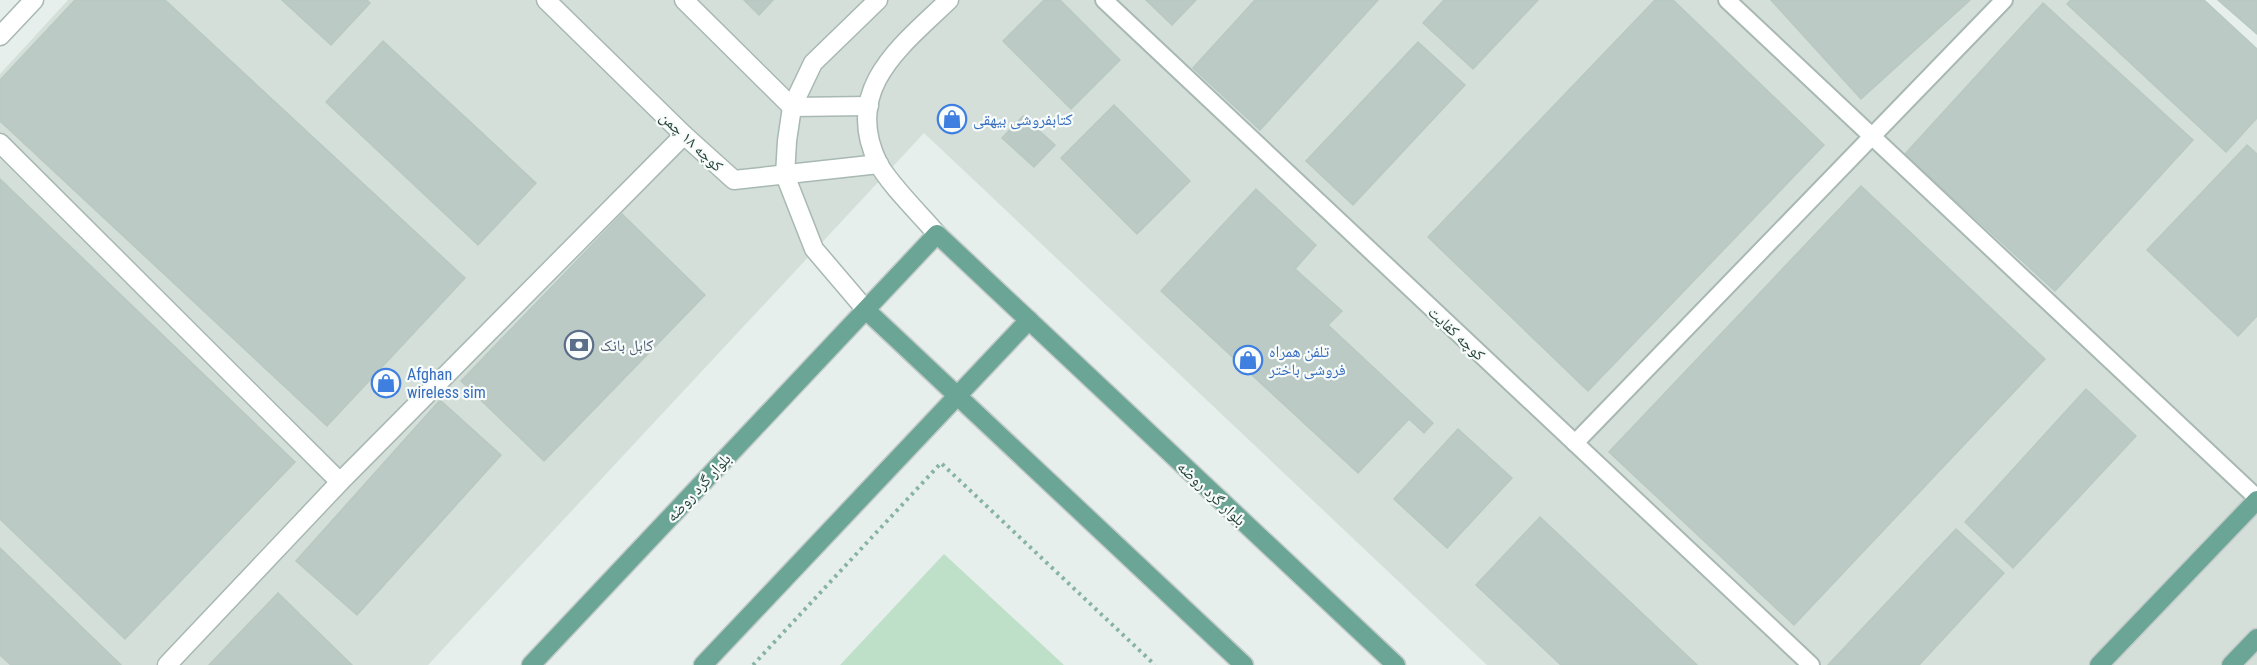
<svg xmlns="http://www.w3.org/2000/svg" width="2257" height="665" font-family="'Roboto Condensed','Noto Naskh Arabic',sans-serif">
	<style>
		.built { fill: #d4dfda }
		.green { fill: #bfe0c8 }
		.building { fill: #bbcac4; stroke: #b8c9c2; stroke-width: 1.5 }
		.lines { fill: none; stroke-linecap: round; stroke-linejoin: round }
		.service-casing { stroke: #a8b8b2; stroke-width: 20 }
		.minor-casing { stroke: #a8b8b2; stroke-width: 21 }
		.tertiary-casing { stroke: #a8b8b2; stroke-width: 21 }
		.primary-casing { stroke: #c2cac8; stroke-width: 21 }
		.path { stroke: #86b3a5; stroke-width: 4; stroke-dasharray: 3 4.5; stroke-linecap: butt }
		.service { stroke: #fff; stroke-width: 16 }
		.minor { stroke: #fff; stroke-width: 18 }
		.tertiary { stroke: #fff; stroke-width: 18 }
		.primary { stroke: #6aa596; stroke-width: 18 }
		.labels { text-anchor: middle; stroke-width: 4.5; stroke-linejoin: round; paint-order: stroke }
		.shop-label { font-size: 16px; fill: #366cbe; stroke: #f7fbf9; text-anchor: start }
		.street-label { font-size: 16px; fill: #24423a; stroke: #f7fbf9 }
		.service-label { font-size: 16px; fill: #4e5e75; stroke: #f7fbf9; text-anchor: start }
	</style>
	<rect width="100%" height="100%" fill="#e6efeb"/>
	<polygon class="built" points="68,0 2178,0 2257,103 2257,665 1487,665 924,133 428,665 0,665 0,74"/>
	<polygon class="green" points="944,554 1064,665 840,665"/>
	<g class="building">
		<polygon points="75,0 165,0 465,278 327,426 0,121 0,80"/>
		<polygon points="282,0 367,0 370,3 331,45"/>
		<polygon points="744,0 773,0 759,15"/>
		<polygon points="1044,0 1060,0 1120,60 1071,109 1003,41"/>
		<polygon points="1146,0 1196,0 1172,25"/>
		<polygon points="1255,0 1378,0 1260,130 1193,68"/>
		<polygon points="1444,0 1538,0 1473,69 1423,23"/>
		<polygon points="1655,0 1673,0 1824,145 1588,391 1428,237"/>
		<polygon points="1771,0 1970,0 1861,99"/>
		<polygon points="2071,0 2204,0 2257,49 2257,118 2226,152 2067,4"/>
		<polygon points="2218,0 2257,0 2257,34"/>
		<polygon points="2043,3 2193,140 2055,291 1905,154"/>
		<polygon points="383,41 536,183 478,245 326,102"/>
		<polygon points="1418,42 1465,85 1353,205 1306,161"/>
		<polygon points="1114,105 1190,181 1137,234 1061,158"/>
		<polygon points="1023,116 1055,145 1034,167 1002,138"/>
		<polygon points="2247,145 2257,154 2257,316 2238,336 2147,250"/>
		<polygon points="0,179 295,462 125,639 0,519"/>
		<polygon points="1861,186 2045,359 1794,625 1609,452"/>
		<polygon points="1256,189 1316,245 1295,269 1342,311 1328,325 1433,423 1424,433 1409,419 1358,473 1161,291"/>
		<polygon points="622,214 705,295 544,461 461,381"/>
		<polygon points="2086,389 2136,436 2013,568 1965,522"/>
		<polygon points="440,400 501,455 357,615 296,561"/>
		<polygon points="1458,429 1512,478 1447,548 1394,499"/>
		<polygon points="1540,517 1697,665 1561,665 1476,585"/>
		<polygon points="1956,529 2004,573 1919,665 1828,665"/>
		<polygon points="0,548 121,665 11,665 0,655"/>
		<polygon points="278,593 352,665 209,665"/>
	</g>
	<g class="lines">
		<g class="service-casing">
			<g id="service">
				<polyline points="1104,0 1811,665"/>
				<polyline points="1727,0 2257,498"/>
				<polyline points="1575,443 2004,0"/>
			</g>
		</g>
		<g class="minor-casing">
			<g id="minor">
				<polyline points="546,0 684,135 734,180 879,164"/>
				<polyline points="684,0 792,107 869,106"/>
				<polyline points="0,36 34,0"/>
				<polyline points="0,143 340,482"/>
				<polyline points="167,665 340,482 684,135"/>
			</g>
		</g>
		<g class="tertiary-casing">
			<g id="tertiary">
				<path d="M937,234C921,215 889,184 878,163C842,89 901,46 949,0"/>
				<polyline points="866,310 814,249 785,175 787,141 792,107 813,63 878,0"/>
			</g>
		</g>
		<g class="primary-casing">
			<g id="primary">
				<polyline points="866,310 1244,665"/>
				<polyline points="531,665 937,234 1396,665"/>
				<polyline points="703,665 1029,320"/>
				<polyline points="2099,665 2257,500"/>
				<polyline points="2231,665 2257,638"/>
			</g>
		</g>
		<polyline class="path" points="753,665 941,463 1155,665"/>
		<use href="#service" class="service"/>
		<use href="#minor" class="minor"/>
		<use href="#tertiary" class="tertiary"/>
		<use href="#primary" class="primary"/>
	</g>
	<defs>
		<g id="shop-ring" transform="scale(1.5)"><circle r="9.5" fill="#f7fbf9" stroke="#3f7fe0" stroke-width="1.5"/><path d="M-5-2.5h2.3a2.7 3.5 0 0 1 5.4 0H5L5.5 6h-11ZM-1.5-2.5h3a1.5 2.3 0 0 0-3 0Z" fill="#3f7fe0"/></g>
		<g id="bank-ring" transform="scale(1.5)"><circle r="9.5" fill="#f7fbf9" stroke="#5c6f8a" stroke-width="1.5"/><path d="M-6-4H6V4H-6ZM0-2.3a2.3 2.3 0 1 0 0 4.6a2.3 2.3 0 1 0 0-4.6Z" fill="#5c6f8a"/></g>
	</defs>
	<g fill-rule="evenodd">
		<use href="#shop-ring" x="952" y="119"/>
		<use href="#bank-ring" x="579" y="345"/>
		<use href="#shop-ring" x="1248" y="360"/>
		<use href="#shop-ring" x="386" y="383"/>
	</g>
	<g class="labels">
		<g class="shop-label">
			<text x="973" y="125">کتابفروشی بیهقی</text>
			<text x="1269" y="357">تلفن همراه<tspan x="1269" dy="18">فروشی باختر</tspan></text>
			<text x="407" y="380">Afghan<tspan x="407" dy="18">wireless sim</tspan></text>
		</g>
		<g class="street-label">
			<text transform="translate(692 141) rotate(43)" y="6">كوچه ١٨ چمن</text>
			<text transform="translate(1457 333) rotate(43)" y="6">کوچه کفایت</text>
			<text transform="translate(698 487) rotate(-47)" y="6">بلوار گرد روضه</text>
			<text transform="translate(1212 493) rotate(43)" y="6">بلوار گرد روضه</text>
		</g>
		<g class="service-label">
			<text x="600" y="351">کابل بانک</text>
		</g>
	</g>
</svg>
